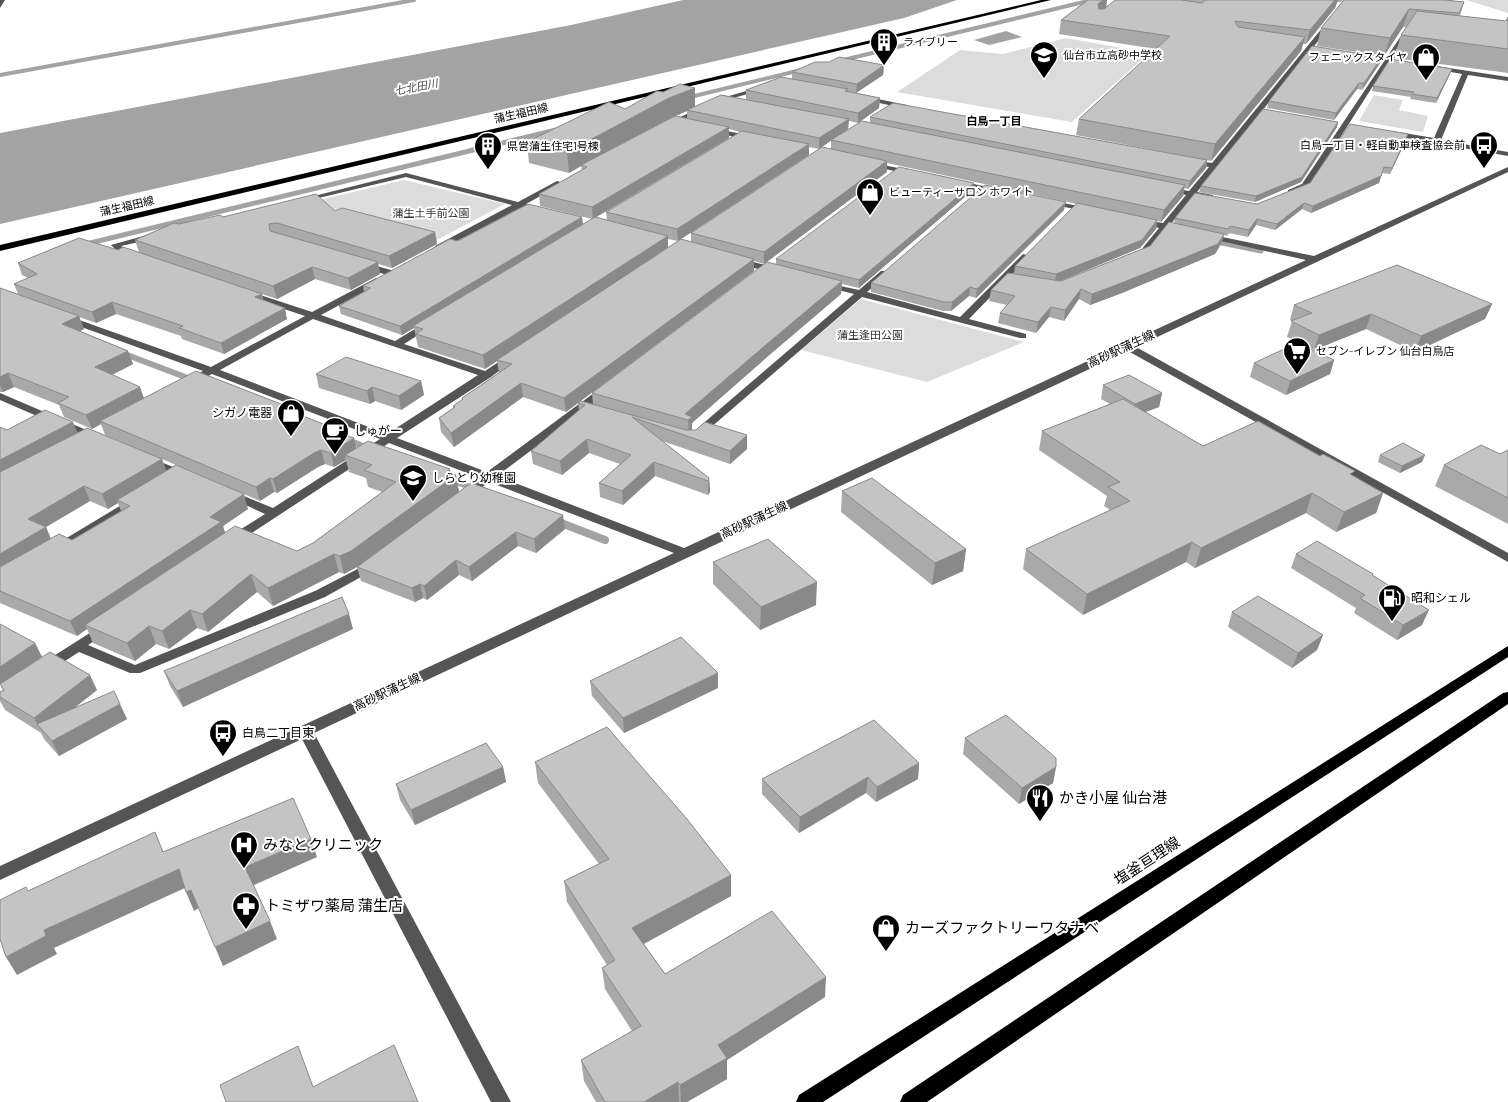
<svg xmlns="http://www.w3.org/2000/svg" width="1508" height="1102" font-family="Barlow,'Noto Sans JP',sans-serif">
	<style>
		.green { fill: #dcdcdc }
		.water { fill: #a3a3a3 }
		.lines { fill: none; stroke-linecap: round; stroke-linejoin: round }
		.stream-far3 { stroke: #a3a3a3; stroke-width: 4 }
		.stream-far2 { stroke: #a3a3a3; stroke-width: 5 }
		.stream-far1 { stroke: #a3a3a3; stroke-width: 6 }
		.stream { stroke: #a3a3a3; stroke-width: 8 }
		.minor { fill: #555; fill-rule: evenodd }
		.major { fill: #000; fill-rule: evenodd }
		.wall { fill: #a9a9a9; fill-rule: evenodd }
		.shaded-wall { fill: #898989 }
		.building { fill: #c4c4c4; stroke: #898989 }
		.labels { text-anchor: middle; stroke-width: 4; stroke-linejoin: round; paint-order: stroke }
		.far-poi-label { font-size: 11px; fill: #000; stroke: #fff; text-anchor: start }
		.far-water-label { font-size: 11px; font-style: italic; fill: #444; stroke: #fff }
		.far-street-label { font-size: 11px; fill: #000; stroke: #fff }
		.far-neighbourhood-label { font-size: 11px; font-weight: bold; fill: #000; stroke: #fff }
		.far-park-label { font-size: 11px; fill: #333; stroke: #fff }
		.street-label { font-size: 12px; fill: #000; stroke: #fff }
		.poi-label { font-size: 12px; fill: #000; stroke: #fff; text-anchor: start }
		.near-poi-label { font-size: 15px; fill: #000; stroke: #fff; text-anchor: start }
		.near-street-label { font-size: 15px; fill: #000; stroke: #fff }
	</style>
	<rect width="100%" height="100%" fill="#fff"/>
	<g class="green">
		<polygon points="1466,0 1508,0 1508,13"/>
		<polygon points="1066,38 1149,53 1072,122 897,92 960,50 1003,54"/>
		<polygon points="1374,95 1403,100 1399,110 1428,116 1423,132 1359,121"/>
		<polygon points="404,180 505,204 435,241 311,202"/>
		<polygon points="861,299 1024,342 927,382 801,350"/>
	</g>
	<g class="water">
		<polygon points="683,0 957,0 904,18 0,224 0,133 571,25"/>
		<polygon points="1006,31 1022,37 989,45 974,40"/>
	</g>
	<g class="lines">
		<g class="stream-far3">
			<polyline points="839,61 1092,0"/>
			<polyline points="0,75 414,0"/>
			<polyline points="686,98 801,70"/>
		</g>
		<g class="stream-far2">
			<polyline points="1212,241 1261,251"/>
			<polyline points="86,244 556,130"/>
		</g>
		<g class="stream-far1">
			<polyline points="122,353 193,380"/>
			<polyline points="346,439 370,449"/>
			<polyline points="449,479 475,489"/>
		</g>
		<polyline class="stream" points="556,521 605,540"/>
		<g class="minor">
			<polygon points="0,0 5,0 0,8"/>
			<polygon points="1345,0 1351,0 1197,192 1213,195 1213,199 1193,196 1170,225 1185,228 1185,232 1167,229 1147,254 1134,257 1134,253 1141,250 1159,228 1137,223 1137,219 1163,223 1186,195 1165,191 1165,187 1189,191 1209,167 1186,163 1186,159 1212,163"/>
			<polygon points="1407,27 1413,30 1408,31 1308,188 1294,194 1288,194 1288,190 1302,184"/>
			<polygon points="1436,66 1508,77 1508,81 1468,75 1441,140 1508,152 1508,156 1389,135 1388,133 1392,131 1434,138 1462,74 1434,69"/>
			<polygon points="763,86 766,88 765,89 723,101 670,127 663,125 719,99"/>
			<polygon points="863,96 907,105 910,107 907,109 861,99 861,97"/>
			<polygon points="712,128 752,136 756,138 752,140 709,132 709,128"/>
			<polygon points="868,162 913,171 917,173 913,175 871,166 868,166"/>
			<path d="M1508,167V172L1136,347L1508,553V562L1128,351L314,733L511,1102H491L302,739L0,880V866L674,553L489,482L468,498H460L458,495L460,492L480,478L389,443L238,542H230L228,539L230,536L265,514L226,496L224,494L226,492H234L273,508L380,439L212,374L194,384H186V380L203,371L62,320V316H68L211,367L305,316L245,296V292H251L312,312L376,278H382V282L321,315L395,341L425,323H431V327L404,344L485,371L509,355L513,354L518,357L491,377L397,438L487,472L602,387H610V391L497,476L684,548L1306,260L1203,237V233L1314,256ZM313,319L478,375L387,434L220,370Z"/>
			<polygon points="406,173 518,202 557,181 564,183 526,204 542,208 542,212 520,208 438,251 434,248 435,246 512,205 406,177 302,202 298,200"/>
			<polygon points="954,180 998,189 1002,191 998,193 957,184 954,184"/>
			<polygon points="1047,200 1089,208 1093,210 1089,212 1050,204 1046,202"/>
			<polygon points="154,233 158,236 157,238 121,246 137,254 137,258 120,254 111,245"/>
			<polygon points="1023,254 1030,256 969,319 1026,334 1026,338 1020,338 862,297 702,435 694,435 692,433 854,294 822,286 822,282 859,290 881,271 887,271 887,275 867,292 960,317"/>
			<polygon points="738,258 780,269 781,271 777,274 735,263 735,259"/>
			<polygon points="363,262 394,271 395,273 391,276 360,267 360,263"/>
			<polygon points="0,393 98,435 100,437 94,440 90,439 0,400"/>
			<polygon points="149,457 190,474 192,476 190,478 182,478 145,462 143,460"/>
			<polygon points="133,498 137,499 139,502 137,505 60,551 52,551 50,548"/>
			<polygon points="373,561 377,562 379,565 377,568 325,597 140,673 130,673 79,652 51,670 41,670 39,667 41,664 104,624 111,628 109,631 88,645 135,665 315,591"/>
		</g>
		<g class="major">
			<polygon points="1041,0 1051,0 0,251 0,245"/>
			<polygon points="1508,646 1508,657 823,1102 796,1102 799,1095"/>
			<polygon points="1508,692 1508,704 927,1102 900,1102 903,1095 1503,693"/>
		</g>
	</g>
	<g class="wall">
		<polygon points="1088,0 1107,0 1106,7 1115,0 1343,0 1341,2 1337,2 1335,8 1306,44 1303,44 1301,51 1211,161 1076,135 1079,119 1156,49 1059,34 1061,20"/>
		<polygon points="1344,0 1454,0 1453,1 1464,2 1460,16 1506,21 1508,17 1508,73 1394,58 1401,35 1406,27 1403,27 1384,56 1317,46 1321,28"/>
		<polygon points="1382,57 1380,63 1362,90 1357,89 1334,120 1267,108 1269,101"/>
		<path d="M884,65L883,75L856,93L880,98L879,108L858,123L849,121L848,129L834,139L870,122V117L1207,160L1206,168L1188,189L1184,188L1183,196L1161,222L1157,221L1156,229L1140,248L1060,281H1061L1150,246L1174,223L1175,218L1257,204L1310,183L1406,140L1390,174L1382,173L1379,183L1311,213L1302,209L1275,230L1256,225L1248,237L1229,233L1227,236L1224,235L1221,244L1215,254L1122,293L1090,305L1079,299L1064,321L1049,317L1036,333L998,323L1000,313L1007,305L989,301L991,290L1014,274L1015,266L1077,204L887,163V172L764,264L754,261V271L566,412L523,397L454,447L441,432L439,418L453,408V406L462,400V398L499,373L497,361L485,369L418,347L414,328L402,335L341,314L339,306L364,292L363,286L458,241L582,217L583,225L592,219L540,206L539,194L582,170L581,166L569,173L529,163L527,142L625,109L663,92L695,88V106L746,100V90L792,79V72ZM687,111V118L676,116ZM729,129L740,132L606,212L607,220L596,217L729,138ZM831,140V149L691,233V242L668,247V239L678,241L809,155V147L819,149Z"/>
		<polygon points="1450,74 1436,103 1410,99 1411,97 1372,91 1373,86"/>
		<polygon points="1338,122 1337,127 1301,182 1255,202 1199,192 1201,186"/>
		<polygon points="973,190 859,288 842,284 841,294 767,357 692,423 692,430 747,435 747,449 730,464 662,441 709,478 710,492 708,495 655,476 623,505 600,497 599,483 620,464 589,453 562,475 533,464 531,451 579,411 578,403 593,404 592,393 776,264 776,259"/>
		<polygon points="1064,210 976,298 969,296 951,311 943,311 871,292 871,283"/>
		<path d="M335,211L435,232L437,244L392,268L378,264L380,274L351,290L315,279L277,299L262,294L263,300L287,319L224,354L182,339L181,336L116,314L96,323L79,317L84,329L80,331L128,351L133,364L112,375L144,398L287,409L348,436L356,448L456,475L459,492L364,562L471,483L565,529L536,553L518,546L472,581L459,575L427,600L423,598L415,602L361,581L357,567L344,574L339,572L273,606L257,592L208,632L197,628L169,649L156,644L135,661L93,643L87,629L77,636L0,603V427L7,430L77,432L140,450L105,435L101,424L92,429L64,417L59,405L14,387L3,392H0V288L18,294L14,284L28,278L22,275L18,263L118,250L139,252L135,240L179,224L223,217ZM162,459L260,501L274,492L277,493L318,467L325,464L334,467L346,460L349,472L366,478L368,487L382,492L313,543L297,551L225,532L223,526L248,509L166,471ZM90,501L108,509L118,503L121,511L72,540L51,539L46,527Z"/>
		<polygon points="1492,304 1485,319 1415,352 1366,329 1314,350 1287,337 1292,321 1290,320 1294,305"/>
		<polygon points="1334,360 1330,374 1286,395 1250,377 1254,363"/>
		<polygon points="316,374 421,381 424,395 401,410 375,401 370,404 319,388"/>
		<polygon points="1103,385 1162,393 1159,407 1145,412 1203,446 1354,476 1383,493 1376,513 1336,532 1306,513 1195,568 1186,562 1083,615 1023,569 1026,549 1110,510 1104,506 1107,496 1039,450 1042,431 1110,404 1101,399"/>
		<polygon points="1508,450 1508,524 1435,486 1444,465 1500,454"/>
		<polygon points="1380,455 1422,462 1400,473 1378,462"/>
		<polygon points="842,491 966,549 963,571 932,585 841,512"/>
		<polygon points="1296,554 1373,576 1422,625 1397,640 1354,613 1356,608 1291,568"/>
		<polygon points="713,562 816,605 760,630 713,584"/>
		<polygon points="1232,612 1323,635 1317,650 1292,668 1228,627"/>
		<polygon points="353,629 183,707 170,686 164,671"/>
		<polygon points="35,643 42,657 97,690 75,707 127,719 59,756 44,739 41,733 5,710 0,701 0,692 3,690 1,687 0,688"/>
		<polygon points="590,681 718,688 624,733 592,696"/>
		<polygon points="965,738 1056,767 1053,783 1019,804 963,754"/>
		<polygon points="535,762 731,896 644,944 665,974 825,997 727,1060 727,1079 687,1102 596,1102 584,1081 581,1060 632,1031 605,989 602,968 607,965 567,902 564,881 599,864 538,783"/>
		<polygon points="919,763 918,779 876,802 866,793 799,833 762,794 762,779"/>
		<polygon points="503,767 506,782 415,825 400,800 396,784"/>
	</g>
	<g class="shaded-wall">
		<polygon points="1103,0 1107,0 1106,9 1096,18 1098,4"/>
		<polygon points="1335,0 1338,0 1335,8 1306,44 1310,30"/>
		<polygon points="1409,9 1403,27 1384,56 1390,38"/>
		<polygon points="1305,37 1301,51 1211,161 1215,144"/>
		<polygon points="1382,57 1380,63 1362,90 1364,83"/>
		<polygon points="884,65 883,75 856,93 857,84"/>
		<polygon points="1452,69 1450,74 1436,103 1437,98"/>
		<polygon points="1359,83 1357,89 1334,120 1336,113"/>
		<polygon points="695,88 695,107 687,110 687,111 670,118 581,165 581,166 569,173 567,152 669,98"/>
		<polygon points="880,98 879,108 858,123 858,113"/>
		<polygon points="849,119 848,129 819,149 819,138"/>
		<polygon points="1338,122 1337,127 1301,182 1255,202 1256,196"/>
		<polygon points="729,127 729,138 593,219 592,207"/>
		<polygon points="1408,134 1406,140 1390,174 1392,168"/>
		<polygon points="809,144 809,155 678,241 677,229"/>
		<polygon points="1207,160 1206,168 1188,189 1190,181"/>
		<polygon points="887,161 887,172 764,264 764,252"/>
		<polygon points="1384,167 1379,183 1311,213 1313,206"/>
		<polygon points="974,183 973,190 859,288 859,280"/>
		<polygon points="1185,185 1183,196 1161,222 1164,210"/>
		<polygon points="1066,202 1064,210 976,298 977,289"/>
		<polygon points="1304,203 1302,209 1275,230 1277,224"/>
		<polygon points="582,217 583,226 413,326 414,328 402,335 400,326"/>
		<polygon points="1257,219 1256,225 1248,237 1249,230"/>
		<polygon points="1157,220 1156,229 1140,248 1055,283 1056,274"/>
		<polygon points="435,232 437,244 392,268 389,256"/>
		<polygon points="1224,234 1221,244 1215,254 1122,293 1090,305 1092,294"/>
		<polygon points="668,236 668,248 497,360 497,361 485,369 483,355"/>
		<polygon points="754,259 754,271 566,412 564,398"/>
		<polygon points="378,262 380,274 351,290 348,278"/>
		<polygon points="312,267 315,279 277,299 273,286"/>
		<polygon points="842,281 841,294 767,357 692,423 692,431 689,434 688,420 685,414 767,344"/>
		<polygon points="970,287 969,296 951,311 952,302"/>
		<polygon points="1081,289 1079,299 1064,321 1065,310"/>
		<polygon points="262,294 265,305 255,297"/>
		<polygon points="112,302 116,314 96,323 92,312"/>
		<polygon points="1492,304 1485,319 1415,352 1421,336"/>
		<polygon points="1051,307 1049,317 1036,333 1038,322"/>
		<polygon points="285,308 287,319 224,354 221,343"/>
		<polygon points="1371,314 1366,329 1314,350 1319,335"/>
		<polygon points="79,316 84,329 67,338 62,324"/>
		<polygon points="128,351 133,364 100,381 95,367"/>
		<polygon points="1334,360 1330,374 1286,395 1290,381"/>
		<polygon points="8,373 14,387 3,392 0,385 0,377"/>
		<polygon points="421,381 424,395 401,410 399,396"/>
		<polygon points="521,383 523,397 454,447 451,433"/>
		<polygon points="140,387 145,401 100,421 101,424 92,429 86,415"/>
		<polygon points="372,387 375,401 370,404 367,391"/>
		<polygon points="1162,393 1159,407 1132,417 1135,404"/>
		<polygon points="73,422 79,436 0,478 0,460"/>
		<polygon points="347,433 349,442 354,438 357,452 345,455 346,460 334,467 331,453 344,435"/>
		<polygon points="747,435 747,449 730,464 730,451"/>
		<polygon points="587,439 589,453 562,475 560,461"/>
		<polygon points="321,450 325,464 318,467 277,493 273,479 314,453"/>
		<polygon points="1425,455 1422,462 1400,473 1402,466"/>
		<polygon points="162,459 167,473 117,500 118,503 108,509 102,494"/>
		<polygon points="654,462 655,476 623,505 622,491"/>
		<polygon points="450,469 451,478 456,475 459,492 355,568 344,574 340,556"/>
		<polygon points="270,478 274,492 260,501 256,487"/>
		<polygon points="709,478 710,492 708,495 708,481"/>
		<polygon points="84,486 90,501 46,527 52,542 0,574 0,554 28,519"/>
		<polygon points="1312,493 1306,513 1195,568 1201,548"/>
		<polygon points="1383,493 1376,513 1336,532 1344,512"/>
		<polygon points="244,494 248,509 223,526 226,537 85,625 87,629 77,636 70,621 210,517"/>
		<polygon points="563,515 565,529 536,553 534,539"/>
		<polygon points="516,532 518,546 472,581 469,567"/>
		<polygon points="1192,542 1186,562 1083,615 1087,594"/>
		<polygon points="966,549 963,571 932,585 935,563"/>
		<polygon points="334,554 339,572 273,606 268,588"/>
		<polygon points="456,560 459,575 427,600 424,586"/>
		<polygon points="251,574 257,592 208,632 202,614"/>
		<polygon points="817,582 816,605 760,630 761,607"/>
		<polygon points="420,584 423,598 415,602 412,588"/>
		<polygon points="190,610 197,628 169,649 162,631"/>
		<polygon points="1429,610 1422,625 1397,640 1403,625"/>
		<polygon points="349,614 353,629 183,707 177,691"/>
		<polygon points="149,626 156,644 135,661 127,643"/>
		<polygon points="1323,635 1317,650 1292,668 1298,653"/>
		<polygon points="35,643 43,659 0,684 0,667"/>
		<polygon points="718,673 718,688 624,733 623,718"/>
		<polygon points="90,675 97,690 44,732 38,725 34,718"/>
		<polygon points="120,704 127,719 59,756 52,741"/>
		<polygon points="919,763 918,779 876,802 877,787"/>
		<polygon points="503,767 506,782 415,825 411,810"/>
		<polygon points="1056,767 1053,783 1019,804 1022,788"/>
		<polygon points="868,777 866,793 799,833 800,817"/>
		<polygon points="311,839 317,857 252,886 245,867"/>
		<polygon points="179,869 187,887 54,948 57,954 17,975 6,957 44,930"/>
		<polygon points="731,875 731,896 634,949 632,928"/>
		<polygon points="191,890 199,908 194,911 186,892"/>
		<polygon points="270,921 277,939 223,966 215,947"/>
		<polygon points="826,977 825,997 727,1060 727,1079 687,1102 681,1102 680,1085 718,1045"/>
		<polygon points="678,1082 679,1102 644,1102"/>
	</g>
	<g class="building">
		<polygon points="1088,0 1103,0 1098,4 1099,9 1104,9 1115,0 1181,0 1202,3 1205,0 1335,0 1310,30 1235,21 1238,27 1305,37 1215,144 1079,119 1170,36 1061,20"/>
		<polygon points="1344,0 1445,0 1464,2 1459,13 1409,9 1390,38 1321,28"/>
		<polygon points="1417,11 1506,21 1508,17 1508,49 1401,35"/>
		<polygon points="1312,46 1382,57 1364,83 1359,83 1336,113 1269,101"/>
		<polygon points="839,57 884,65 857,84 792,72 815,62 829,62"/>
		<polygon points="1390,59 1452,69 1437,98 1412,94 1414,92 1373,86"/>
		<polygon points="781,77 848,89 845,91 880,98 858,113 746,90"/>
		<polygon points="680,84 695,88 669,98 567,152 527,142 609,102 625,109 657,91 663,92"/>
		<polygon points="721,95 849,119 819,138 687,110"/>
		<polygon points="893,103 1207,160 1190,181 870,117"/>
		<polygon points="1263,109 1338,122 1302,177 1256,196 1201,186"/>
		<polygon points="675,116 729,127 592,207 539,194 587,167 581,165"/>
		<polygon points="862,121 1185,185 1164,210 831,140"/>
		<polygon points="1350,124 1408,134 1392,168 1384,167 1381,176 1313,206 1304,203 1277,224 1257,219 1249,230 1230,226 1228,229 1175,218 1195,193 1257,204 1310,183"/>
		<polygon points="742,131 809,144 677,229 606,212"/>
		<polygon points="822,147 887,161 764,252 691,233"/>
		<polygon points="899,167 974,183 859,280 776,259"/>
		<polygon points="985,185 1066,202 977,289 970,287 952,302 944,302 871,283"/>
		<polygon points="316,194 335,211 342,208 435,232 389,256 277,223 269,224 270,231 378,262 348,278 312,267 273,286 135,240 174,223 179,224 220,215 223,217"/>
		<polygon points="1077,203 1157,220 1142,240 1056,274 1015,266"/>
		<polygon points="528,204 582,217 400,326 339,306 371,288 363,286 450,239 458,241"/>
		<polygon points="595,217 668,236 483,355 416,334 423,329 413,326"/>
		<polygon points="1169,222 1224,234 1218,244 1124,282 1092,294 1081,289 1065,310 1051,307 1038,322 1000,313 1015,296 991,290 1008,273 1061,281 1150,246"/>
		<polygon points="79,238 118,250 123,247 262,294 255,297 285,308 221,343 179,328 183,326 112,302 92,312 14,284 37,274 18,263"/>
		<polygon points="681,239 754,259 564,398 521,383 451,433 439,418 455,407 453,406 463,399 462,398 512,364 497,360"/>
		<polygon points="767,262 842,281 767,344 685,414 692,417 688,420 592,393"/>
		<polygon points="1397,265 1492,304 1421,336 1371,314 1319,335 1291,321 1312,313 1294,305"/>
		<polygon points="0,288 79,316 62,324 128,351 95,367 140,387 86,415 58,403 69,397 8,373 0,377"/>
		<polygon points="1297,343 1334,360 1290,381 1254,363"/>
		<polygon points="346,357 421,381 399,396 372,387 367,391 316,374"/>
		<polygon points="196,371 286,406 282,408 347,433 344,435 354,438 331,453 321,450 314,453 273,479 270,478 256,487 100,421"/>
		<polygon points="1129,375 1162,393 1135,404 1103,385"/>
		<polygon points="1123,399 1203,446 1258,421 1320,456 1323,454 1355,471 1350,474 1383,493 1344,512 1312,493 1201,548 1192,542 1087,594 1026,549 1130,501 1108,487 1120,482 1042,431"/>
		<polygon points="581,401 686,430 696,430 705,422 747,435 730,451 632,417 709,478 708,481 654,462 622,491 599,483 631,455 587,439 560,461 531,451 585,405 578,403"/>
		<polygon points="45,410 73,422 0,460 0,427 7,430"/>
		<polygon points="87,428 162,459 102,494 84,486 28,519 46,527 0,554 0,472"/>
		<polygon points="368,441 450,469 447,471 456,475 351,551 340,556 334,554 268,588 251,574 202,614 190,610 162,631 149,626 127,643 85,625 235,526 297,551 313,543 396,482 364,470 372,465 345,455"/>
		<polygon points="1403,443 1425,455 1402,466 1380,455"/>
		<polygon points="1481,445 1500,454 1508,450 1508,498 1444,465"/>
		<polygon points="176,465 244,494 210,517 221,522 70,621 0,591 0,567 59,534 72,540 130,506 117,500"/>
		<polygon points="872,478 966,549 935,563 842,491"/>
		<polygon points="471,483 563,515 534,539 516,532 469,567 456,560 424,586 420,584 412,588 357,567"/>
		<polygon points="768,539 817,582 761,607 713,562"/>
		<polygon points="1317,541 1373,574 1372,575 1429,610 1403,625 1360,598 1365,595 1296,554"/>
		<polygon points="1258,596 1323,635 1298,653 1232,612"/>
		<polygon points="342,597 349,614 177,691 164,671"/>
		<polygon points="0,624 35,643 0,667"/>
		<polygon points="681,637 718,673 623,718 590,681"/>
		<polygon points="50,652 90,675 34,718 0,697 0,692 4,690 0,684"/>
		<polygon points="114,691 120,704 52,741 37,724"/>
		<polygon points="1006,715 1056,758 1056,767 1022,788 965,738"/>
		<polygon points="874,720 919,763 877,787 868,777 800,817 762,779"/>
		<polygon points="607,727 687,819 731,875 632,928 665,974 772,911 826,977 718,1045 727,1058 680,1085 678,1082 644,1102 605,1102 581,1060 641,1026 602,968 615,960 564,881 609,859 535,762"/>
		<polygon points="486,743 503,767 411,810 396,784"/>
		<polygon points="293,798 311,839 245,867 270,921 215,947 191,890 186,892 179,869 44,930 46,936 6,957 0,939 0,900 26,887 28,891 155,832 163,852"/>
		<polygon points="394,1045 418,1102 226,1102 220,1085 298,1046 313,1087"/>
	</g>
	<defs>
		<g id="building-pin" transform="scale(1.4375)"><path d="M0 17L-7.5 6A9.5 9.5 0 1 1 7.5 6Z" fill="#000" stroke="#fff"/><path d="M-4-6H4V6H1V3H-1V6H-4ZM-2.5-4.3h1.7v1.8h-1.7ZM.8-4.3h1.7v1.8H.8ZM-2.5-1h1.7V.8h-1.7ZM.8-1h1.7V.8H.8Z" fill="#fff"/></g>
		<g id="school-pin" transform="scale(1.4375)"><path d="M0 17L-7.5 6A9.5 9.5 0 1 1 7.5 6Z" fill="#000" stroke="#fff"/><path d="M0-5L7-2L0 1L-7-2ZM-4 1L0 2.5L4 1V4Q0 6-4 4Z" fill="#fff"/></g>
		<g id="shop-pin" transform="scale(1.4375)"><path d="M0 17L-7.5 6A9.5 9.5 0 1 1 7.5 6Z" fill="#000" stroke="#fff"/><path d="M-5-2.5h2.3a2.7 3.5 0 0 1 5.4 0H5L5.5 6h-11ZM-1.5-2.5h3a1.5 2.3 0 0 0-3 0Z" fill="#fff"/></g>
		<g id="bus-pin" transform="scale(1.4375)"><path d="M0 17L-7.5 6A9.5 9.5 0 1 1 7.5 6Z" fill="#000" stroke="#fff"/><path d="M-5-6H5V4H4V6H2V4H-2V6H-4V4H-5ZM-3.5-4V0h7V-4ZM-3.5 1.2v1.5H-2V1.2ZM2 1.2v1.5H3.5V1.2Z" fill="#fff"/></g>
		<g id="supermarket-pin" transform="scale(1.4375)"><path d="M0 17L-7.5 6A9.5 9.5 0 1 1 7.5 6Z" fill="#000" stroke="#fff"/><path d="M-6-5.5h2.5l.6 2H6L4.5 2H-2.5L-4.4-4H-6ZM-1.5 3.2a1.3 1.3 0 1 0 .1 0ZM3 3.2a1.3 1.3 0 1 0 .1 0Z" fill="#fff"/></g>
		<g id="cafe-pin" transform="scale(1.4375)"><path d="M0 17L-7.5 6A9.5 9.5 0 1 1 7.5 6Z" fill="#000" stroke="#fff"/><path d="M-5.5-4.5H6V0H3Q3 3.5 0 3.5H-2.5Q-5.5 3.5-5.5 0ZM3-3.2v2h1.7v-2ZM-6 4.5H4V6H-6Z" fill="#fff"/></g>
		<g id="fuel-pin" transform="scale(1.4375)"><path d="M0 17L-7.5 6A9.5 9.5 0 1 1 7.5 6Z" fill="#000" stroke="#fff"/><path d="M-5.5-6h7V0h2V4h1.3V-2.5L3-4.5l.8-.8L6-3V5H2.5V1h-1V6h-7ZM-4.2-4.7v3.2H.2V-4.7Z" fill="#fff"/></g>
		<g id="restaurant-pin" transform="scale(1.4375)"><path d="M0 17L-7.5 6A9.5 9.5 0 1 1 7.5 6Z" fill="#000" stroke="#fff"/><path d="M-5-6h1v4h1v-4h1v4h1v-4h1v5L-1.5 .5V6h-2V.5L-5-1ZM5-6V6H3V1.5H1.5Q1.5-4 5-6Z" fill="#fff"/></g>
		<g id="hospital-pin" transform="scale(1.4375)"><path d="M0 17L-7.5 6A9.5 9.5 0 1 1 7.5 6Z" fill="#000" stroke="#fff"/><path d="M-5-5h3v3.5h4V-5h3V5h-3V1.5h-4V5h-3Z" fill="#fff"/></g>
		<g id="pharmacy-pin" transform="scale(1.4375)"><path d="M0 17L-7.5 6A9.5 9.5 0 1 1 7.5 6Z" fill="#000" stroke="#fff"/><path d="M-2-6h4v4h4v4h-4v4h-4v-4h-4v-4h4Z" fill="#fff"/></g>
	</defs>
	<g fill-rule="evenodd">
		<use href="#building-pin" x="884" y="42"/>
		<use href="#school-pin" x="1044" y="55"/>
		<use href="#shop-pin" x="1426" y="57"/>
		<use href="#bus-pin" x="1484" y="145"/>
		<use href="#building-pin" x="488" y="146"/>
		<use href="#shop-pin" x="870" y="192"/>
		<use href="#supermarket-pin" x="1297" y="351"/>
		<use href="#shop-pin" x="291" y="413"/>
		<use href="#cafe-pin" x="335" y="431"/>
		<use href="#school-pin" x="413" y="478"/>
		<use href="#fuel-pin" x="1392" y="598"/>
		<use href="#bus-pin" x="223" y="733"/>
		<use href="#restaurant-pin" x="1040" y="798"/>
		<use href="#hospital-pin" x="244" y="845"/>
		<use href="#pharmacy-pin" x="246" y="906"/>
		<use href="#shop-pin" x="886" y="928"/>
	</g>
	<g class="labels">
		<g class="far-poi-label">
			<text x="903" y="46">ライブリー</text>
			<text x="1063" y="59">仙台市立高砂中学校</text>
			<text x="1407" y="61" text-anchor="end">フェニックスタイヤ</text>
			<text x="1465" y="149" text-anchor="end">白鳥一丁目・軽自動車検査協会前</text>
			<text x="507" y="150">県営蒲生住宅1号棟</text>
			<text x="889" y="196">ビューティーサロン ホワイト</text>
			<text x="1316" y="355">セブン-イレブン 仙台白鳥店</text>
		</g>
		<g class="far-water-label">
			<text transform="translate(416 87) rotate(-11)" y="4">七北田川</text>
		</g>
		<g class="far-street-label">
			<text transform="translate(521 113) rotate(-13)" y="4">蒲生福田線</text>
			<text transform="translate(127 206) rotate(-13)" y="4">蒲生福田線</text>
		</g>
		<g class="far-neighbourhood-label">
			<text x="994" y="125">白鳥一丁目</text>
		</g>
		<g class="far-park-label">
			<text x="431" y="217">蒲生土手前公園</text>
			<text x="870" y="339">蒲生逢田公園</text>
		</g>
		<g class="street-label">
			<text transform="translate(1121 349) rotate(-25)" y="4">高砂駅蒲生線</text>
			<text transform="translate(754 520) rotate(-25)" y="4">高砂駅蒲生線</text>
			<text transform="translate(387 692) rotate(-25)" y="4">高砂駅蒲生線</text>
		</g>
		<g class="poi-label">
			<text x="272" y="417" text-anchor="end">シガノ電器</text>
			<text x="354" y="435">しゅがー</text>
			<text x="432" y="482">しらとり幼稚園</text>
			<text x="1411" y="602">昭和シェル</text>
			<text x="242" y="737">白鳥二丁目東</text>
		</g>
		<g class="near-poi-label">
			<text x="1059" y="803">かき小屋 仙台港</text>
			<text x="263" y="850">みなとクリニック</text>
			<text x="265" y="911">トミザワ薬局 蒲生店</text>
			<text x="905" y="933">カーズファクトリーワタナベ</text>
		</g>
		<g class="near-street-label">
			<text transform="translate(1147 861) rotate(-33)" y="5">塩釜亘理線</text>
		</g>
	</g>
</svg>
